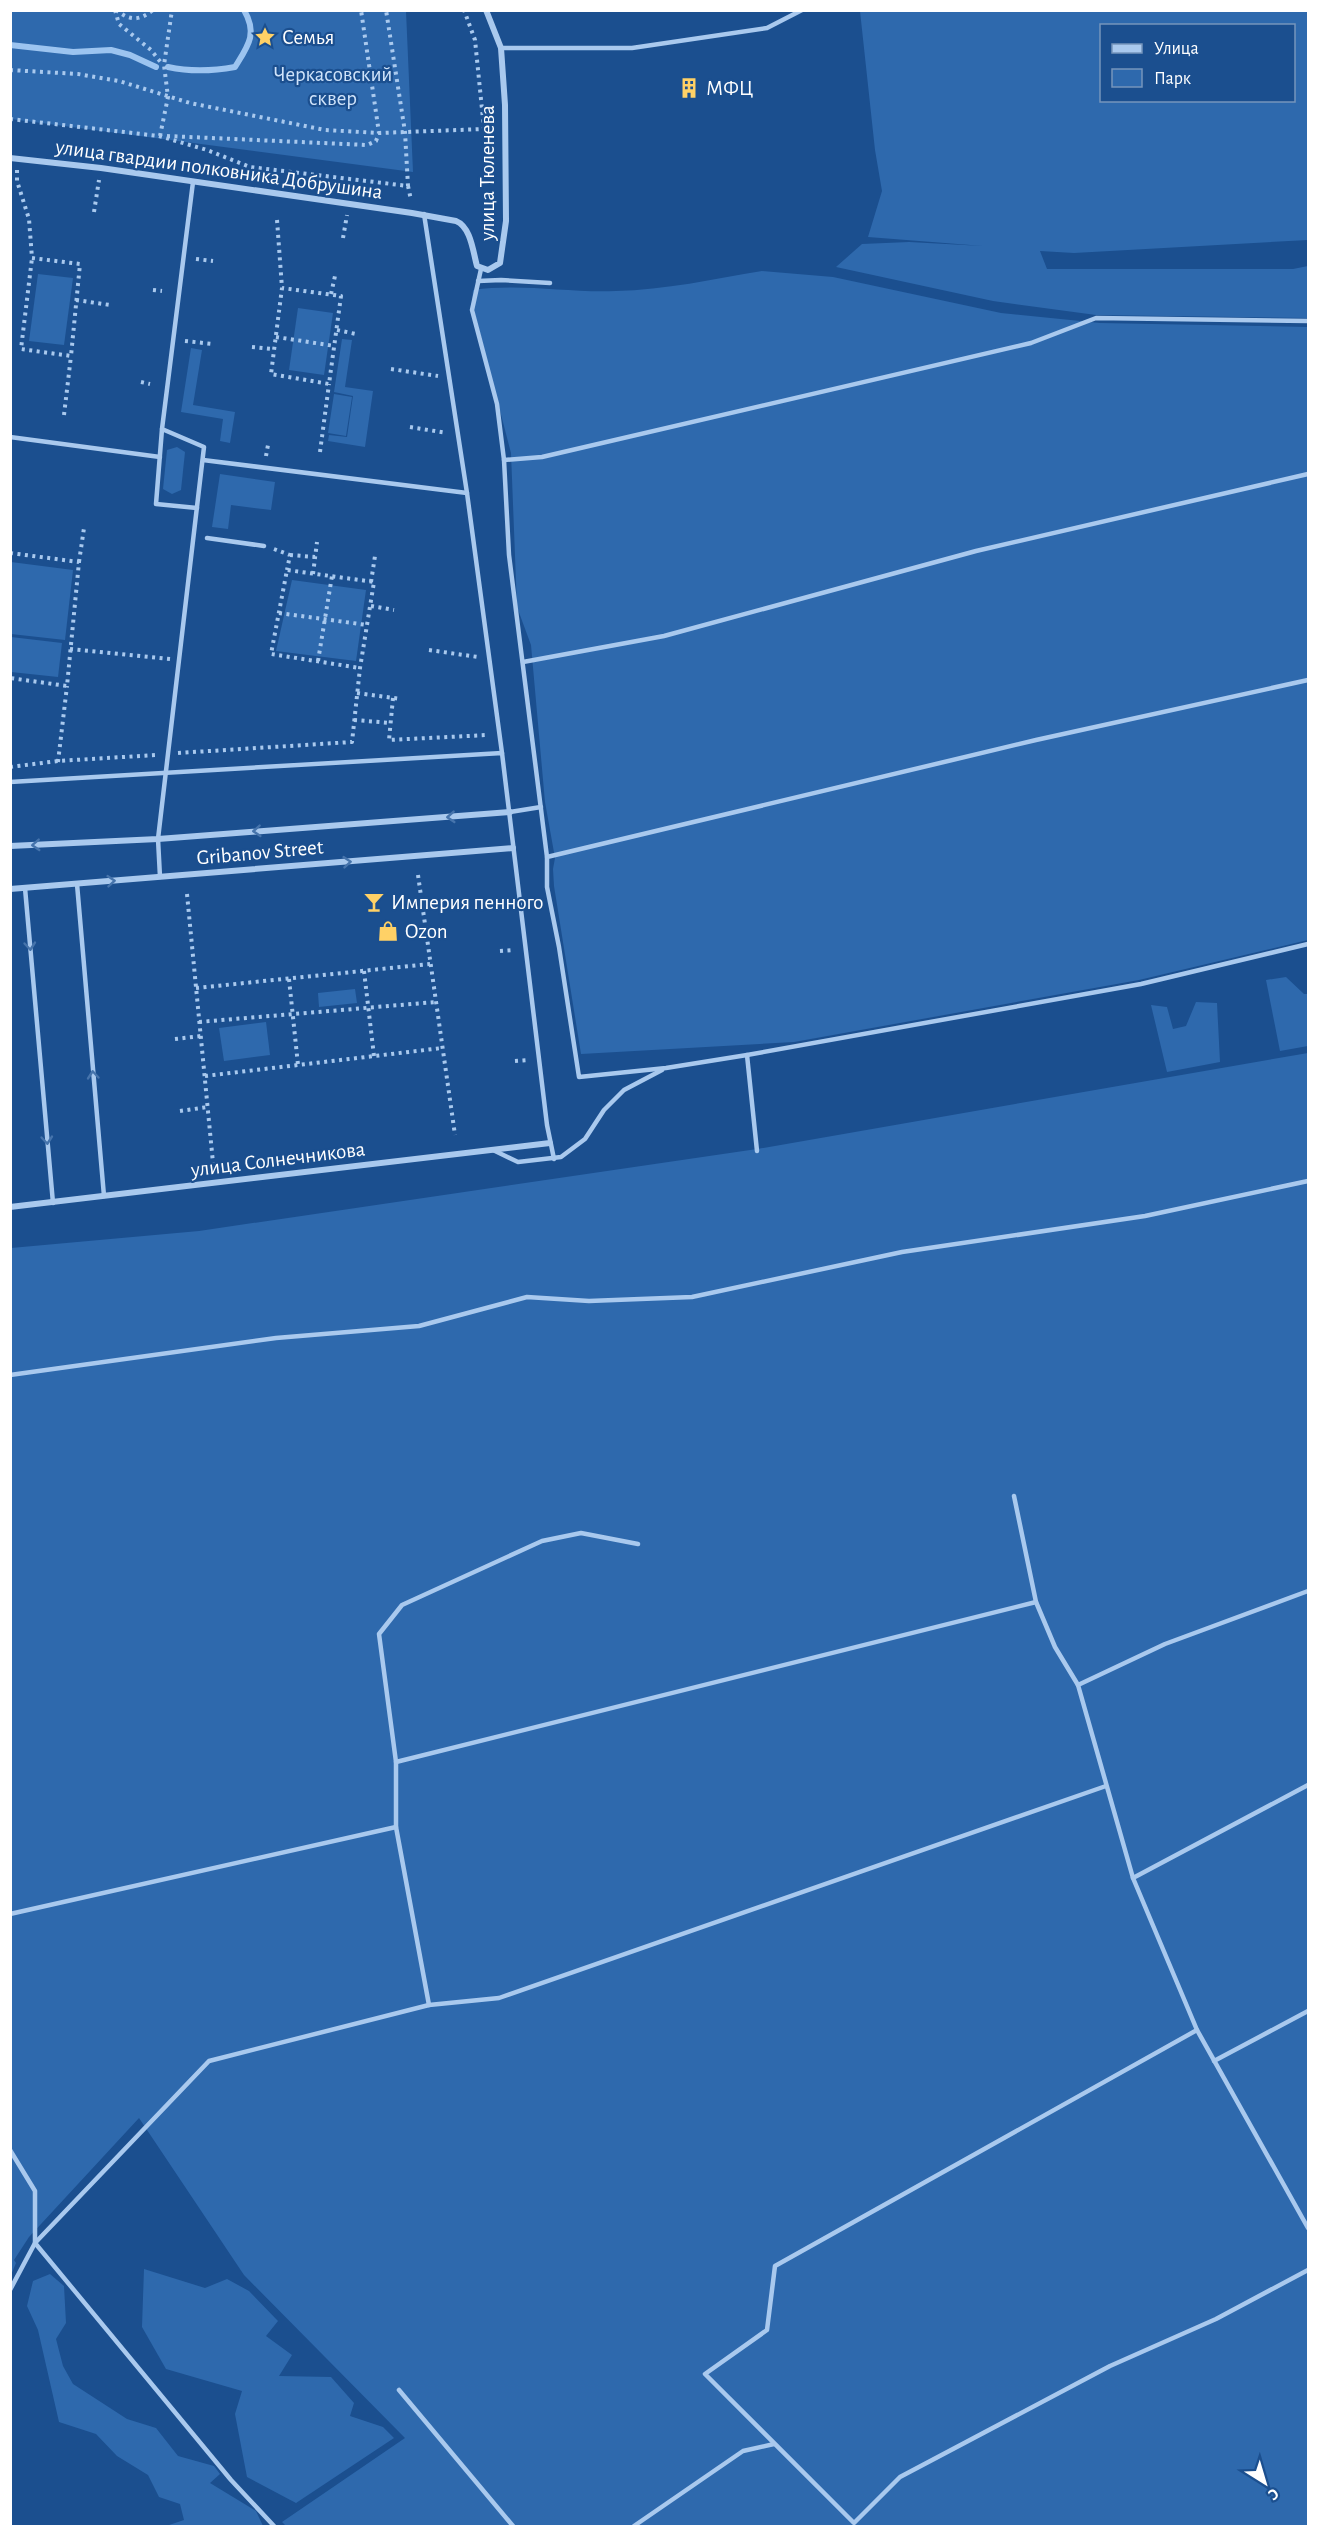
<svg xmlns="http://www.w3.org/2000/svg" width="1319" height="2537" font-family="'Alegreya Sans',sans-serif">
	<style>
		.green { fill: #2e69ad; fill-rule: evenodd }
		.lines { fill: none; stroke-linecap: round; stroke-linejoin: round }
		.stream { stroke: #9cc4f0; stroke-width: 6 }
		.path { stroke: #a9c9ee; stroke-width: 4; stroke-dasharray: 3 4.5; stroke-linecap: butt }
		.service { stroke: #a9c9ee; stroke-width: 4.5 }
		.minor { stroke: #a9c9ee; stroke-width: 6 }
		.oneway { stroke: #4674ac }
		.labels { text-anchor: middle; stroke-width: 4.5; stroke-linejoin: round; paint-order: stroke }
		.poi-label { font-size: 21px; fill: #fff; stroke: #1b4f8f; text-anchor: start }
		.park-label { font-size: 21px; fill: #cfe3fa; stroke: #1b4f8f }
		.street-label { font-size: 21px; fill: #fff; stroke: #1b4f8f }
	</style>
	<rect width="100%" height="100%" fill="#1b4f8f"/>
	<g class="green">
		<polygon points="10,11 406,11 413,172 11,119"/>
		<path d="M860,11H1308V240L1074,253L1040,251L1047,269H1293L1308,266V318L1096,315L993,301L836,267L862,244L909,242L983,246L868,237L882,191L875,150ZM1102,26H1294V100H1102Z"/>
		<path d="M762,271L833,277L1001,313L1100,323L1308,327V940L1139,980L794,1042L581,1054L554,886L553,869L555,858L545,802L531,645L517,607L511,453L472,302L473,290C521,283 568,293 616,291C665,290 714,279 762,271Z"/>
		<polygon points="38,274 73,278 64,345 29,341"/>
		<polygon points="298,308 333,313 324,375 289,370"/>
		<polygon points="342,339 352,340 345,387 373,391 365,447 328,441 329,435 347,437 353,396 334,392"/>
		<polygon points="191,348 202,350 193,405 235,412 230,443 220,441 223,419 181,412"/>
		<polygon points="334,394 352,397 346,436 328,433"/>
		<polygon points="177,447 185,452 181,490 172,494 163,489 167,450"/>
		<polygon points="220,474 275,482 271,510 231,505 228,529 212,527"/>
		<polygon points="11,562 73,570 65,640 11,634"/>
		<polygon points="292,580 366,590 356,661 276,651"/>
		<polygon points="11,637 62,643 58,677 11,672"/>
		<polygon points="1286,977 1304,994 1308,994 1308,1046 1280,1051 1266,980"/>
		<polygon points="355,989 357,1003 319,1007 318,993"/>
		<polygon points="1196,1002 1217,1003 1220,1062 1167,1072 1151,1005 1167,1007 1173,1029 1186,1026"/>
		<polygon points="266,1022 270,1055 224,1061 219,1028"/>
		<polygon points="1308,1053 1308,2526 286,2526 282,2522 405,2438 244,2275 139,2118 29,2237 14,2260 16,2263 11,2275 11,1248 199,1231 757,1149"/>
		<polygon points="144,2269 205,2288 227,2279 249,2291 278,2321 266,2336 292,2355 279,2376 331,2377 354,2403 350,2416 383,2427 394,2438 296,2503 247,2477 235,2414 242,2391 166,2369 142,2327"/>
		<polygon points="50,2274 64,2286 66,2323 56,2339 63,2366 73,2384 127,2419 156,2428 178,2456 214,2466 220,2474 210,2483 256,2511 263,2526 166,2526 184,2520 180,2504 159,2497 148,2475 117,2456 96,2434 59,2422 38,2330 27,2306 33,2281"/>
	</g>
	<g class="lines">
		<g class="stream">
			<polyline points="10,45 73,52 111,50 130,55 156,67"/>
			<path d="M168,67C191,72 213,71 235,67C248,46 258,34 244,10"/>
		</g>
		<g class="path">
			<polyline points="115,10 119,24 151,50 163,65"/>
			<path d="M116,10C130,21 139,21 153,10"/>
			<polyline points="10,70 78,74 119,81 190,103 325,130 379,133 484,129 475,40 464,10"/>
			<polyline points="10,119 159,136 207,150 250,167 408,186 405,132 386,10"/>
			<polyline points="160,136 168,97 164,65 172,10"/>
			<polyline points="167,136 367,145 376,141 379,133 361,10"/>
			<polyline points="17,170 17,181 29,219 32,258"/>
			<polyline points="408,186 411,200"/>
			<polyline points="94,212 99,180"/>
			<polyline points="277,220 282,288 271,374 329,384 341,296 282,288"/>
			<polyline points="343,238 347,215"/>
			<polygon points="32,258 80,264 71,356 21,349"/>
			<polyline points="196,259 213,261"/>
			<polyline points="153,290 162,291"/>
			<polyline points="331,294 335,276"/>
			<polyline points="76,300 110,305"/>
			<polyline points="337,330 356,334"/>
			<polyline points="276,337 335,346"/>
			<polyline points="185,341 213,344"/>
			<polyline points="252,347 273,349"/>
			<polyline points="391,369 438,376"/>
			<polyline points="141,382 150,384"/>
			<polyline points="64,415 71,356"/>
			<polyline points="410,427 447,433"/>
			<polyline points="320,452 329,384"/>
			<polyline points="266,456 268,445"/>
			<polyline points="274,549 290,555 287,570"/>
			<polyline points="10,553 79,562 67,686 10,678"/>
			<polyline points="290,555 315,557"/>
			<polyline points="79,562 84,528"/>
			<polyline points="313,574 317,542"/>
			<polyline points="371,582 375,556"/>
			<polyline points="371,606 394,610"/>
			<polyline points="279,613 367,625"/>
			<polyline points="70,649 170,659"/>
			<polyline points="429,650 478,657"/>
			<polyline points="318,661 332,576"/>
			<polyline points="357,693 401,699"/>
			<polyline points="393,698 389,740 487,735"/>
			<polyline points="354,720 391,723"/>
			<polyline points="178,753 352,742 360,668 374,582 287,570 271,654 360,668"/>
			<polyline points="58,762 67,686"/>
			<polyline points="10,767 58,761 156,755"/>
			<polyline points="418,875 455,1135"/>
			<polyline points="187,894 213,1163"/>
			<polyline points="500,951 514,950"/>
			<polyline points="364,971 374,1056"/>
			<polyline points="289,979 298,1065"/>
			<polyline points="196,988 430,964"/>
			<polyline points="199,1022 436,1002"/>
			<polyline points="175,1039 201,1036"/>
			<polyline points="515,1061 529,1060"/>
			<polyline points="205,1076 442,1048"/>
			<polyline points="180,1111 208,1107"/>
		</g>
		<g class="service">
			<polyline points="501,48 632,48 767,28 802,10"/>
			<polyline points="424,214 467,493 502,753"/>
			<polyline points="481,269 472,310 497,404 504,460 509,555 547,857"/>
			<polyline points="478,281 501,280 550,283"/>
			<polyline points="162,429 156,504 197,508"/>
			<polyline points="10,437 160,457"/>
			<polyline points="203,460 467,493"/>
			<polyline points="504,460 542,457 1031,343 1096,318 1308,321"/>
			<polyline points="207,538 264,546"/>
			<polyline points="523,662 664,636 976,551 1308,474"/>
			<polyline points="1308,680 1036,740 547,857 547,887 559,947 579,1077 666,1068 747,1055 1141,984 1308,944"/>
			<polyline points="10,782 502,753 547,1125 554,1159"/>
			<polyline points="510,812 541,807"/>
			<polyline points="160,877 158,839 204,447 162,429 193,182"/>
			<polyline points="77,884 104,1196"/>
			<polyline points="25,888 53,1203"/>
			<polyline points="747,1055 757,1151"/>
			<polyline points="493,1150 518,1162 561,1157 585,1139 604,1110 624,1090 662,1070"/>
			<polyline points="10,1375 276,1338 419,1326 527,1297 589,1301 692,1297 902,1252 1145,1216 1308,1181"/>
			<polyline points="1014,1496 1036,1602 1055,1647 1078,1685 1133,1878 1197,2030 1308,2228"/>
			<polyline points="1078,1685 1165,1644 1308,1591"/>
			<polyline points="396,1762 1036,1602"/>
			<polyline points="1133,1878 1308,1785"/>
			<polyline points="10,1914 396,1827"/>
			<polyline points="429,2005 396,1827 396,1762 379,1634 402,1605 542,1541 581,1533 638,1544"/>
			<polyline points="1197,2030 775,2266 767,2330 705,2374 854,2523 900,2477 1110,2366 1216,2319 1308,2270"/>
			<polyline points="1214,2061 1308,2011"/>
			<polyline points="10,2150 35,2191 35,2243 231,2480 274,2526"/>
			<polyline points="10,2290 35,2243 209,2061 429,2005 499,1998 1106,1786"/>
			<polyline points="399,2390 513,2526"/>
			<polyline points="634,2526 743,2451 774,2444"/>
		</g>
		<g class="minor">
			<path d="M10,158L101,168L412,213L456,221C471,227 473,252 477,266L488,270L500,263L506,221L505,105L501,48L486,10"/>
			<polyline points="10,846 158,839 510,812"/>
			<polyline points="10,889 513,848"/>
			<polyline points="10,1207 550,1143"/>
		</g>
	</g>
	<defs><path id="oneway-chevron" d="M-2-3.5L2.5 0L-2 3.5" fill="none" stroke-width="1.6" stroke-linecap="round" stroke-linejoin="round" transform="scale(1.5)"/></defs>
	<g class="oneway">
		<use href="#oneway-chevron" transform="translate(451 817) rotate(176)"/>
		<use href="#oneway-chevron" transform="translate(257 831) rotate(176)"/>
		<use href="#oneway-chevron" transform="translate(36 845) rotate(177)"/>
		<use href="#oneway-chevron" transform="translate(347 862) rotate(-5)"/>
		<use href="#oneway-chevron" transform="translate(111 881) rotate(-5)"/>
		<use href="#oneway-chevron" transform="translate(30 946) rotate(85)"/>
		<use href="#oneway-chevron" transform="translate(93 1075) rotate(-95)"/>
		<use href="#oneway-chevron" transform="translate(47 1140) rotate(85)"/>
	</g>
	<defs>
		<g id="sight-bare" transform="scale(1.62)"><path d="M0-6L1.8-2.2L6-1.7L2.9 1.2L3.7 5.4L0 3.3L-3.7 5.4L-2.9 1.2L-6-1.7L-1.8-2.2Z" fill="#ffd166" stroke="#1b4f8f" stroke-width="2.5" paint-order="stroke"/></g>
		<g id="building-bare" transform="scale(1.62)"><path d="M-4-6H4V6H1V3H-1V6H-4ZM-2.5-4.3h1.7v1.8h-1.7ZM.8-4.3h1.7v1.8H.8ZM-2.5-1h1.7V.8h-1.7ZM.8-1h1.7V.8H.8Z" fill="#ffd166" stroke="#1b4f8f" stroke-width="2.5" paint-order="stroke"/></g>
		<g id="bar-bare" transform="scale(1.62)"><path d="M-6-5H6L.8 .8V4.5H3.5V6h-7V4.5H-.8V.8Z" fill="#ffd166" stroke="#1b4f8f" stroke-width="2.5" paint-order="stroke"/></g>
		<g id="shop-bare" transform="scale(1.62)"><path d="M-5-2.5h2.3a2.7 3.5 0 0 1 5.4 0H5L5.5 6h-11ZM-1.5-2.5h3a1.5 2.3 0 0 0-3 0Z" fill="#ffd166" stroke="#1b4f8f" stroke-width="2.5" paint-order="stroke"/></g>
	</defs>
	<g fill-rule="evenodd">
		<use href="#sight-bare" x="265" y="37"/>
		<use href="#building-bare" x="689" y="88"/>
		<use href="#bar-bare" x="374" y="902"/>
		<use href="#shop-bare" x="388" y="931"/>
	</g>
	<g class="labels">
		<g class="poi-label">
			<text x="282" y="44">Семья</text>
			<text x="706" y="95">МФЦ</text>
			<text x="391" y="909">Империя пенного</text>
			<text x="405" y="938">Ozon</text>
		</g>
		<g class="park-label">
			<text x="333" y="81">Черкасовский<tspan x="333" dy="24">сквер</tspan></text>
		</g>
		<g class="street-label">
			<text transform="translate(219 169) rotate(8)" y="7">улица гвардии полковника Добрушина</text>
			<text transform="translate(487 173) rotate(-90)" y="7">улица Тюленева</text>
			<text transform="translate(260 852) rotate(-5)" y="7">Gribanov Street</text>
			<text transform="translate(278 1159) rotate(-7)" y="7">улица Солнечникова</text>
		</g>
	</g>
	<rect width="1319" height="2537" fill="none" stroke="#ffffff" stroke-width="24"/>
	<rect x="1100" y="24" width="195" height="78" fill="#1b4f8f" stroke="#7695bc" stroke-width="1.5"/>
	<rect x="1112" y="44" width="30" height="9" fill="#a9c9ee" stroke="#7695bc" stroke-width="1.5"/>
	<text x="1154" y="54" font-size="18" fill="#ffffff">Улица</text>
	<rect x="1112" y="69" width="30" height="18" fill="#2e69ad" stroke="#7695bc" stroke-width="1.5"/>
	<text x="1154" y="84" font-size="18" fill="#ffffff">Парк</text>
	<g transform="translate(1265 2483) rotate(143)" stroke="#1b4f8f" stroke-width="4.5" paint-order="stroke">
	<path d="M0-4.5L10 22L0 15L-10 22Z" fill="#ffffff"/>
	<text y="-9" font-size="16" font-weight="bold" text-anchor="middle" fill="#ffffff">С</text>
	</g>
</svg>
